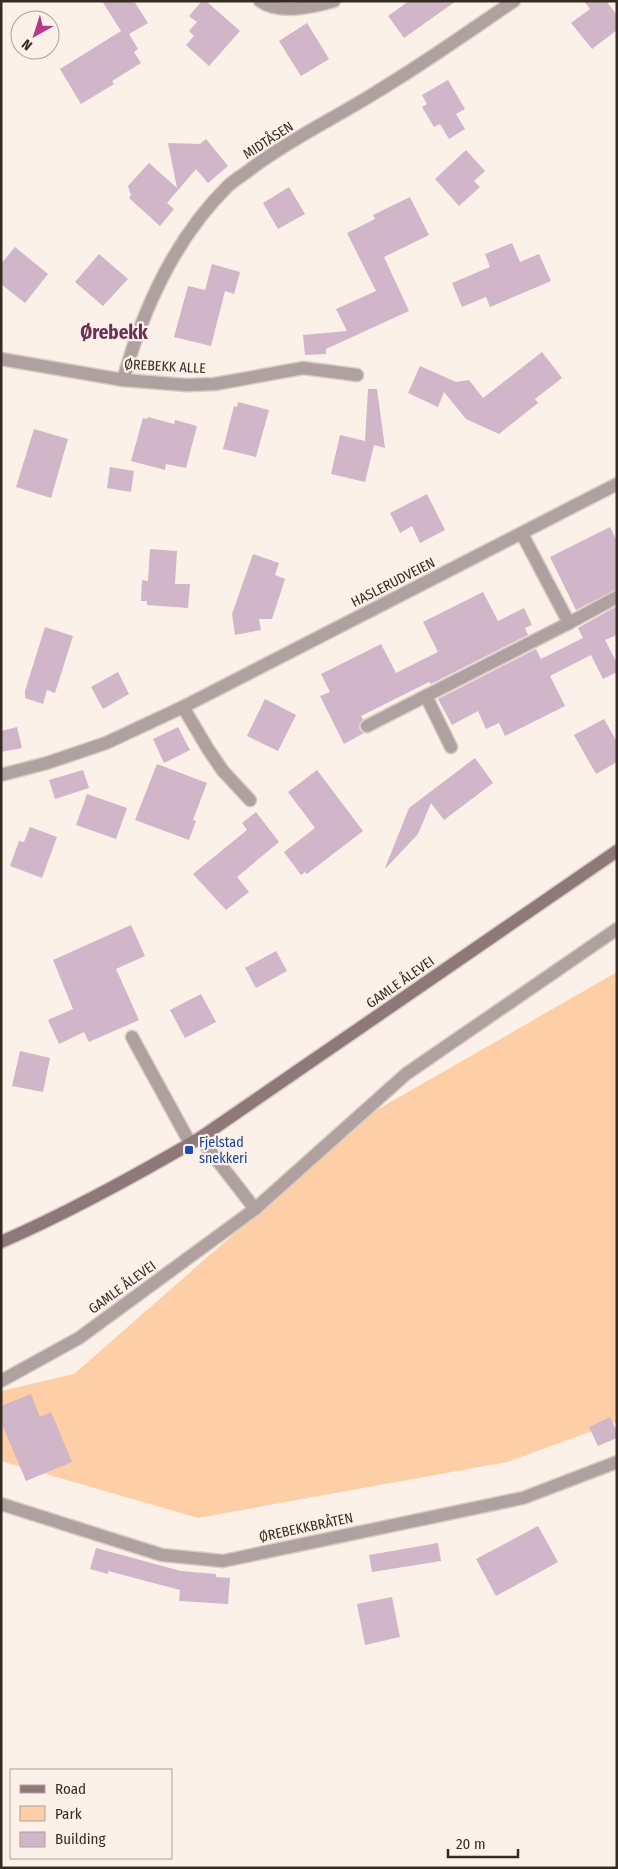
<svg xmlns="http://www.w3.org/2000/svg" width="618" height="1869" font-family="'Fira Sans Condensed',sans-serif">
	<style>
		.green { fill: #fecfa6 }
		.building { fill: #d1b5c8 }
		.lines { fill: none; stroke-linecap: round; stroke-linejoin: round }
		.minor-casing { stroke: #d7cdc4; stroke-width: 15 }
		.secondary-casing { stroke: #d7cdc4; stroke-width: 15 }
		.minor { stroke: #b0a0a0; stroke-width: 12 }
		.secondary { stroke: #8f7879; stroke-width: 12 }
		.transit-dot { fill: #1a4fb4; stroke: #fbf1e8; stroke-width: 2 }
		.labels { text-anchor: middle; stroke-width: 4.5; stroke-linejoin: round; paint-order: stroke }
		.street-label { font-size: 14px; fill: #352b22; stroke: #fbf1e8 }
		.transit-label { font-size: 14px; fill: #164399; stroke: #fbf1e8; text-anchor: start }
		.district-label { font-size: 19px; font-weight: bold; fill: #6c2f55; stroke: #fbf1e8 }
	</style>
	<rect width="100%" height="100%" fill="#fbf1e8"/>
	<polygon class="green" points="617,972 617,1422 507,1462 198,1518 1,1461 1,1391 74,1374 373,1112"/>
	<g class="building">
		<polygon points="102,1 134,1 148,23 129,34 138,49 134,52 141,63 112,81 114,84 81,104 60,69 121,31"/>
		<polygon points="202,1 206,1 240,31 209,66 186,45 194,36 189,31 197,22 189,16"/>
		<polygon points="409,1 456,1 404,38 388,16"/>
		<polygon points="584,1 606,1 617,15 617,30 592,49 571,23 590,9"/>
		<polygon points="307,23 329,59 301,76 279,41"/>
		<polygon points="448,80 465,109 456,114 465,129 449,139 440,124 434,127 422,107 427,104 422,95"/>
		<polygon points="206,139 228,166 208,183 196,169 167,203 174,209 160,226 129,198 131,195 128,186 149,163 177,188 168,143 200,144"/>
		<polygon points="466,150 485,171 474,181 480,187 459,206 435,179"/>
		<polygon points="289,187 305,214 278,229 263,203"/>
		<polygon points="410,197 429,235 384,257 409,311 326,349 326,354 305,355 303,335 347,331 336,309 376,291 347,233 375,219 373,215"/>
		<polygon points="512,243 520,262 539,254 551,281 490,307 486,297 462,307 452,283 490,267 485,254"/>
		<polygon points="15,247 48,274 25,303 1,284 1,264"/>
		<polygon points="99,254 128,279 103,306 75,282"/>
		<polygon points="212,264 240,272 234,294 225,291 211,346 174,337 188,286 205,290"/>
		<polygon points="542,352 562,378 535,399 538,403 499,434 466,419 444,392 438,407 408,393 420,366 456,382 469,380 483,398"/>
		<polygon points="368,389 377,389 385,448 374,445 365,482 331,474 340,435 365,441"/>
		<polygon points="238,402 269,410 256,457 223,449 234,406 237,407"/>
		<polygon points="148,417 174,424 175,420 197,426 186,468 166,464 165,470 131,461 143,418 147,419"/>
		<polygon points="34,429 68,439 51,498 16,487"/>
		<polygon points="110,467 134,471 131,492 107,488"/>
		<polygon points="427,494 445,530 420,543 412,526 400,533 390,513"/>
		<polygon points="610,527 617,541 617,589 576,610 550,557"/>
		<polygon points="150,549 177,551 175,584 190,584 188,608 147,605 147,601 141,601 142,580 148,581"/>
		<polygon points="253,554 279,563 275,575 285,579 272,619 259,619 261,630 235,635 232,614"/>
		<polygon points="483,592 498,621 524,608 532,625 525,628 528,635 431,684 429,682 361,716 363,719 359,726 360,730 364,733 344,744 320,696 330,692 321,674 381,644 396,673 438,652 423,622"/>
		<polygon points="617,606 617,635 605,640 617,663 617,672 603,679 591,655 550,676 565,706 505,736 499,723 486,729 478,711 452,725 438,699 536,649 541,659 583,638 578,628"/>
		<polygon points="45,627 73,636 55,693 47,690 43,704 25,698 25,691"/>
		<polygon points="118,672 129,694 103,709 91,687"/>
		<polygon points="265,699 296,715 278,751 247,736"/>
		<polygon points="604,719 617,742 617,762 596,774 574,735"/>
		<polygon points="17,727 22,748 1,752 1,731"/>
		<polygon points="178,727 190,750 164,763 153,739"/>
		<polygon points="475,758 493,783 444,820 431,803 418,834 386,868 385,868 409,808"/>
		<polygon points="157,764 207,783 193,820 196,821 189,840 135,820"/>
		<polygon points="83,770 89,788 55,799 49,780"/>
		<polygon points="317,770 363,831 307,874 305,872 301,875 284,852 315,828 288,792"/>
		<polygon points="87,794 127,808 116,839 76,825"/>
		<polygon points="256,812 279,842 237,877 249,892 226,910 193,874 247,830 242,823"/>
		<polygon points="30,827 57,837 42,878 10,866 19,841 24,842"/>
		<polygon points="131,925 145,956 116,969 139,1020 89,1042 84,1032 59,1044 48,1020 73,1009 53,960"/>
		<polygon points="276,951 287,971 256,988 245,968"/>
		<polygon points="201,994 216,1022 185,1038 170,1010"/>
		<polygon points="20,1051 50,1058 43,1092 12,1086"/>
		<polygon points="31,1394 40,1417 51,1412 72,1462 26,1481 1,1422 1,1406"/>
		<polygon points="610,1417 617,1432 617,1438 598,1446 589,1427"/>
		<polygon points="538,1526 558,1562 496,1596 476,1559"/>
		<polygon points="438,1543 441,1561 372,1572 369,1555"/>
		<polygon points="96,1548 181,1571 216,1574 216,1577 230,1578 228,1604 179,1601 180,1590 108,1571 108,1574 90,1569"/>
		<polygon points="392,1597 400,1637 365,1645 357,1604"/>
	</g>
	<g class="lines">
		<g class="minor-casing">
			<g id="minor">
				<path d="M260,1C279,15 313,7 334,1"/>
				<polyline points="1,359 123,380 186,385 215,384 303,368 357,375"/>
				<path d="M123,380C143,309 174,239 228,186C235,179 245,174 252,168C292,138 337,117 378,91C425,63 469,31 514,1"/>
				<polyline points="569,623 617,597"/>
				<polyline points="426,696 451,747"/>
				<polyline points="183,707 208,749 223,771 250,800"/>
				<polyline points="367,726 569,623 522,534"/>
				<polyline points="1,775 47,763 106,743 183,707 617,484"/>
				<polyline points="132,1037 190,1143"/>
				<polyline points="200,1138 255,1209 406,1074 617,929"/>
				<polyline points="1,1381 79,1338 255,1209"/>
				<polyline points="1,1504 162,1555 223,1561 523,1498 617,1462"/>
			</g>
		</g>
		<g class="secondary-casing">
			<path id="secondary" d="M1,1242C70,1212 135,1176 200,1138L617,851"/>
		</g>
		<use href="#minor" class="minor"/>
		<use href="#secondary" class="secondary"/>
	</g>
	<rect class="transit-dot" x="184" y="1145" width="10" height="10" rx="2.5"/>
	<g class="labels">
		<g class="street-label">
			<text transform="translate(268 140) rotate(-33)" y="5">MIDTÅSEN</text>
			<text transform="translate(165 366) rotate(3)" y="5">ØREBEKK ALLE</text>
			<text transform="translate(393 582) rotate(-27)" y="5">HASLERUDVEIEN</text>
			<text transform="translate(400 982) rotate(-35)" y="5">GAMLE ÅLEVEI</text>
			<text transform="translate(122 1287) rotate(-36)" y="5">GAMLE ÅLEVEI</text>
			<text transform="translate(306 1527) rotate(-12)" y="5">ØREBEKKBRÅTEN</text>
		</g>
		<g class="transit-label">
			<text x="199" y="1147">Fjelstad<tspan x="199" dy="16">snekkeri</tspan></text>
		</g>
		<g class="district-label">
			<text x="114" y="339">Ørebekk</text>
		</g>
	</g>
	<rect width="618" height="1869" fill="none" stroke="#352b22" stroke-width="5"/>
	<rect x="10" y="1769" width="162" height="90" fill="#fbf1e8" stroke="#aca299"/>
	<rect x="20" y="1785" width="25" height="8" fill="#8f7879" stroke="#aca299"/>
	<text x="55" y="1794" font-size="15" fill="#352b22">Road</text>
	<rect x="20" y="1806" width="25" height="15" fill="#fecfa6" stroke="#aca299"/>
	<text x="55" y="1819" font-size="15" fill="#352b22">Park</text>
	<rect x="20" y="1832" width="25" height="15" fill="#d1b5c8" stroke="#aca299"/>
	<text x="55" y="1844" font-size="15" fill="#352b22">Building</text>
	<g transform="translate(35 35) rotate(219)"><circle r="24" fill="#fbf1e8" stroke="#aca299"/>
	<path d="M0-4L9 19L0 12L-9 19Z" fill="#b5398a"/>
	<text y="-8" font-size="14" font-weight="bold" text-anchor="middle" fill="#352b22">N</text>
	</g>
	<path d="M448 1849v8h70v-8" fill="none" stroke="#352b22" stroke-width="2.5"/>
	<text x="456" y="1849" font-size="15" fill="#352b22" stroke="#fbf1e8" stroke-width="4" paint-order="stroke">20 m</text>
</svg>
